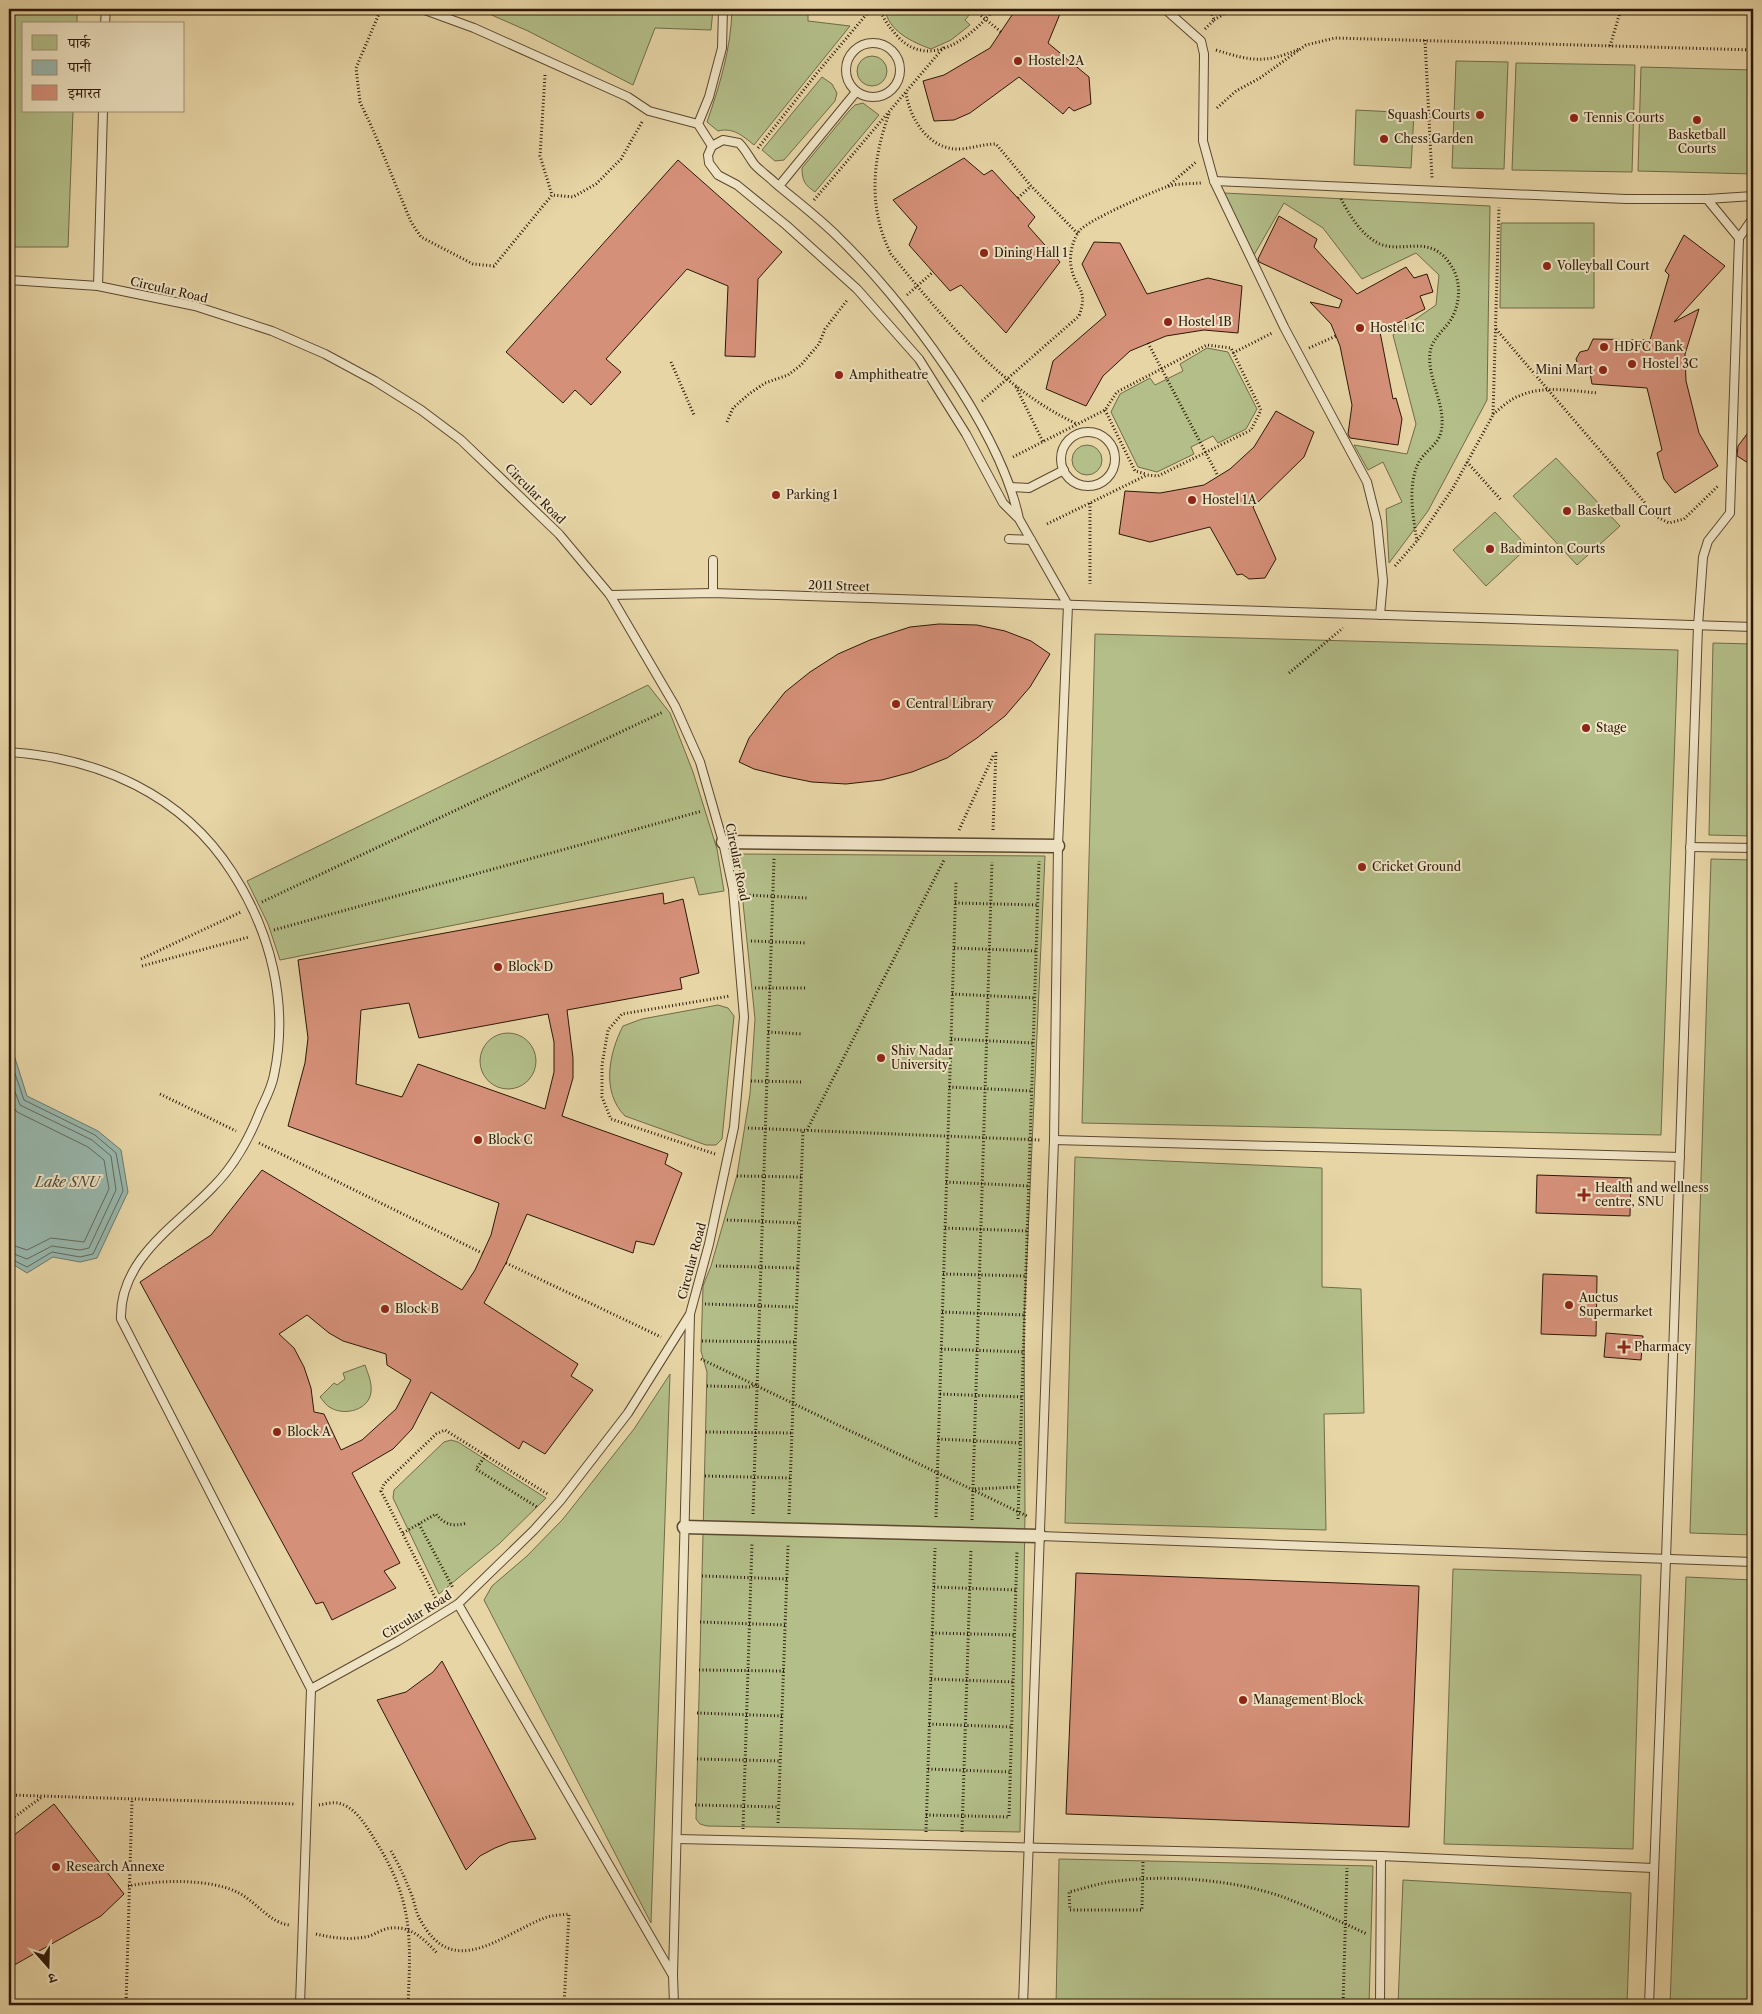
<svg xmlns="http://www.w3.org/2000/svg" width="1762" height="2014" font-family="'Libre Caslon Text','Noto Serif Devanagari',serif">
	<style>
		.green { fill: #b3be88; stroke: #706b48 }
		.water { fill: #98b8ae; stroke: #6d786b }
		.lines { fill: none; stroke-linecap: round; stroke-linejoin: round }
		.shore { stroke: #62685a; stroke-width: 1 }
		.building { fill: #d59079; stroke: #2c1807; fill-rule: evenodd }
		.service-casing { stroke: #5b472f; stroke-width: 10 }
		.pedestrian-casing { stroke: #5b472f; stroke-width: 15 }
		.path { stroke: #2c1807; stroke-width: 3; stroke-dasharray: 1 2.5; stroke-linecap: butt }
		.service { stroke: #efe4c5; stroke-width: 8 }
		.pedestrian { stroke: #efe4c5; stroke-width: 12 }
		.poi-dot { fill: #8f2418; stroke: #efe4c5; stroke-width: 2 }
		.labels { text-anchor: middle; stroke-width: 4; stroke-linejoin: round; paint-order: stroke }
		.poi-label { font-size: 12px; fill: #2c1807; stroke: #efe4c5; text-anchor: start }
		.street-label { font-size: 12px; fill: #2c1807; stroke: #efe4c5 }
		.water-label { font-size: 14px; font-style: italic; fill: #4c4839; stroke: #efe4c5 }
	</style>
	<rect width="100%" height="100%" fill="#e7d5a6"/>
	<filter id="stains"><feTurbulence type="fractalNoise" baseFrequency=".004" numOctaves="4"/><feColorMatrix values="0 0 0 0 .2 0 0 0 0 .09 0 0 0 0 .02 0 0 0 .5 -.17"/></filter>
	<radialGradient id="worn" r=".72"><stop offset=".6" stop-color="#630" stop-opacity="0"/><stop offset="1" stop-color="#630" stop-opacity=".3"/></radialGradient>
	<g class="green">
		<polygon points="9,9 77,9 77,24 24,24 24,111 73,111 68,247 9,247"/>
		<polygon points="478,9 713,9 711,30 655,28 633,85 528,31"/>
		<path d="M732,9L808,10V21L850,26L754,145C743,136 733,127 718,131L707,122C720,84 731,49 732,9Z"/>
		<path d="M885,9H974L965,20L970,25L951,40L931,49C912,42 888,31 885,9Z"/>
		<circle cx="872" cy="71" r="15"/>
		<polygon points="1456,61 1508,62 1504,169 1452,168"/>
		<polygon points="1516,63 1635,65 1632,172 1512,170"/>
		<polygon points="1641,67 1753,70 1753,174 1638,171"/>
		<polygon points="822,77 832,84 837,93 835,101 784,160 775,161 762,150"/>
		<path d="M863,103L879,115L815,192C805,185 802,181 802,168L849,111L855,105Z"/>
		<polygon points="1356,110 1414,113 1411,168 1354,165"/>
		<polygon points="1224,193 1490,206 1487,400 1428,511 1389,563 1386,509 1402,502 1383,462 1368,470 1354,445 1407,454 1416,424 1393,335 1436,305 1439,275 1416,253 1362,279 1323,228 1284,203 1254,255"/>
		<polygon points="1501,223 1594,223 1594,308 1500,308"/>
		<polygon points="1207,348 1228,352 1257,409 1246,429 1218,443 1213,436 1191,447 1194,454 1157,472 1138,467 1111,412 1120,394 1150,378 1155,385 1183,371 1180,364"/>
		<circle cx="1087" cy="460" r="15"/>
		<polygon points="1556,458 1620,526 1577,565 1513,496"/>
		<polygon points="1495,512 1528,547 1486,586 1453,550"/>
		<polygon points="1095,634 1678,650 1661,1135 1082,1123"/>
		<polygon points="1713,643 1753,644 1753,836 1709,835"/>
		<polygon points="648,685 670,713 693,772 717,849 724,891 699,895 694,877 280,960 268,924 247,881"/>
		<polygon points="738,854 1045,856 1024,1324 1025,1515 1020,1832 707,1826 700,1824 696,1819 707,1372 701,1351 703,1286 711,1266 737,1175 750,1094 755,1019"/>
		<polygon points="1711,859 1753,860 1753,1535 1690,1533"/>
		<path d="M718,1005L728,1008L734,1016L722,1139L716,1145H706L625,1116C601,1092 609,1053 623,1026L642,1019Z"/>
		<circle cx="508" cy="1061" r="28"/>
		<polygon points="1075,1157 1322,1168 1322,1287 1361,1289 1364,1413 1324,1414 1326,1530 1065,1523"/>
		<path d="M365,1365C368,1374 372,1382 371,1392C369,1410 345,1416 331,1408C326,1406 323,1400 320,1397L334,1383L337,1385L345,1379L343,1373Z"/>
		<polygon points="670,1374 651,1923 484,1600 492,1586 527,1556 563,1519 634,1429"/>
		<polygon points="451,1440 458,1442 546,1498 499,1544 439,1594 393,1498 394,1490 444,1442"/>
		<polygon points="1453,1569 1641,1575 1633,1849 1444,1844"/>
		<polygon points="1686,1577 1753,1580 1753,2005 1670,2005"/>
		<polygon points="1059,1859 1373,1866 1369,2005 1056,2005"/>
		<polygon points="1403,1880 1631,1893 1627,2005 1398,2005"/>
	</g>
	<polygon class="water" points="9,1039 27,1096 98,1131 121,1150 128,1192 97,1258 80,1262 53,1257 27,1273 9,1262"/>
	<g class="lines">
		<g class="shore">
			<polyline points="9,1056 24,1100 95,1135 116,1153 123,1191 93,1254 80,1257 52,1252 27,1267 9,1258"/>
			<polyline points="9,1076 20,1105 92,1140 111,1156 116,1190 89,1248 80,1250 52,1246 27,1259 9,1252"/>
			<polyline points="9,1100 17,1112 88,1147 104,1160 109,1189 84,1242 51,1238 27,1250 9,1244"/>
		</g>
	</g>
	<g class="building">
		<polygon points="1016,9 1062,9 1048,43 1089,77 1091,104 1074,111 1069,107 1063,114 1019,77 970,113 954,120 934,121 923,81 944,75 990,48"/>
		<polygon points="964,158 984,175 992,170 1035,217 1028,226 1060,262 1006,333 961,285 950,291 909,245 917,227 893,200"/>
		<polygon points="678,160 782,252 758,279 755,357 725,356 728,286 687,269 606,359 621,372 591,405 575,390 563,403 506,352"/>
		<polygon points="1279,216 1317,239 1314,247 1357,294 1406,267 1414,278 1427,274 1433,292 1420,296 1425,309 1380,332 1393,399 1396,398 1402,419 1398,445 1350,438 1348,434 1352,405 1340,346 1331,324 1310,302 1339,308 1342,300 1259,262 1258,259"/>
		<polygon points="1684,235 1725,266 1674,322 1699,309 1685,354 1686,381 1699,433 1718,466 1675,493 1664,479 1657,453 1662,450 1647,388 1592,384 1590,373 1580,370 1576,359 1580,352 1588,350 1593,339 1650,340 1669,275 1665,271"/>
		<polygon points="1094,242 1120,243 1147,294 1208,278 1242,286 1238,333 1204,330 1166,336 1130,351 1103,376 1086,406 1046,389 1053,361 1106,315 1082,264"/>
		<polygon points="1276,411 1314,432 1304,457 1253,507 1276,559 1265,578 1249,579 1242,574 1237,575 1210,527 1150,542 1119,534 1125,491 1160,493 1204,485 1230,469 1254,447"/>
		<polygon points="1753,426 1753,466 1737,456 1738,446"/>
		<polygon points="939,624 977,625 1005,631 1031,641 1050,654 1030,687 1005,716 977,738 947,758 912,772 882,780 846,784 812,782 782,776 754,769 739,762 749,738 766,716 785,692 810,672 838,654 870,640 910,627"/>
		<path d="M663,893L664,904L683,899L699,973L680,978L682,989L567,1010L573,1058V1078L562,1116L668,1154L665,1164L682,1173L654,1245L636,1241L633,1253L527,1214L506,1263L484,1303L578,1364L571,1376L593,1390L545,1454L523,1441L519,1449L431,1392L412,1429L393,1449L352,1473L400,1563L384,1571L396,1588L332,1620L323,1602L316,1604L140,1282L211,1235L262,1170L462,1290L475,1270L491,1235L499,1203L288,1126L305,1063L308,1038L298,960ZM409,1003L419,1038L548,1014L554,1042V1072L545,1109L418,1064L402,1097L356,1084L361,1010ZM307,1315L329,1333L343,1341L386,1354L387,1365L411,1380L396,1409L362,1440L341,1450L324,1414L314,1412L311,1388L304,1367L294,1348L279,1334Z"/>
		<polygon points="1537,1175 1631,1178 1630,1216 1536,1213"/>
		<polygon points="1543,1274 1597,1276 1596,1336 1541,1334"/>
		<polygon points="1606,1333 1643,1336 1641,1360 1604,1357"/>
		<polygon points="1076,1573 1419,1586 1409,1827 1066,1814"/>
		<polygon points="442,1661 536,1839 510,1842 495,1848 480,1856 466,1870 377,1700 406,1692 433,1672"/>
		<polygon points="54,1804 124,1894 101,1916 9,1968 9,1839"/>
	</g>
	<g class="lines">
		<g class="service-casing">
			<g id="service">
				<polyline points="422,9 474,28 628,97 649,111 698,124"/>
				<polyline points="1165,9 1201,41 1204,54 1203,141 1214,181 1284,327 1367,482 1377,522 1383,581 1380,615"/>
				<polyline points="105,24 106,9"/>
				<circle cx="873" cy="70" r="27"/>
				<polyline points="712,146 698,124 709,97 722,48 723,9"/>
				<polyline points="1214,181 1626,199 1707,199 1753,196"/>
				<polyline points="779,186 856,92"/>
				<polyline points="1707,199 1739,238"/>
				<polyline points="9,280 98,286 195,306 272,331 325,354 375,381 421,410 461,440 559,534 610,595 675,706 700,762 723,842 733,889 744,1017 734,1127 709,1244 690,1314 628,1413 560,1501 534,1530 458,1604 398,1641 311,1689"/>
				<polyline points="98,286 103,111"/>
				<circle cx="1088" cy="459" r="27"/>
				<polyline points="1011,487 1029,488 1064,470"/>
				<path d="M1019,519C1000,428 904,301 838,237C818,217 795,200 774,182C768,176 760,171 754,164C749,157 745,149 739,143L723,140L712,146L708,155L709,163L718,175L737,185L786,225L857,289L919,359L966,434L1003,503L1019,519L1068,605L1058,846L1054,1140L1023,2005"/>
				<polyline points="1009,539 1031,540"/>
				<polyline points="713,593 713,560"/>
				<polyline points="610,595 713,593 1753,627"/>
				<path d="M9,752C99,758 182,794 232,872C271,932 289,1004 274,1075C272,1087 265,1100 260,1111C249,1139 234,1166 213,1187C177,1225 119,1259 121,1319L311,1689L300,2005"/>
				<polyline points="1690,847 1753,848"/>
				<polyline points="1054,1140 1680,1157"/>
				<polyline points="1040,1536 1753,1562"/>
				<polyline points="458,1604 672,1974"/>
				<polyline points="677,1839 1381,1856 1653,1868"/>
				<polyline points="674,2005 673,1975 690,1315"/>
				<polyline points="1380,2005 1381,1856"/>
				<polyline points="1649,2005 1666,1559 1698,626 1703,557 1708,541 1730,513 1739,238 1753,218"/>
			</g>
		</g>
		<g class="pedestrian-casing">
			<g id="pedestrian">
				<polyline points="723,842 1058,846"/>
				<polyline points="684,1527 1040,1536"/>
			</g>
		</g>
		<g class="path">
			<polyline points="381,9 356,68 360,102 374,132 411,222 421,237 473,264 494,266 552,195 573,197 596,184 621,159 642,122"/>
			<path d="M880,9C884,21 891,29 899,38C931,70 973,36 994,9"/>
			<polyline points="973,9 1001,32"/>
			<polyline points="1214,20 1232,9"/>
			<polyline points="1205,29 1214,20 1210,9"/>
			<polyline points="1425,40 1432,178"/>
			<polyline points="1610,46 1621,9"/>
			<path d="M1216,50C1251,61 1265,64 1299,49"/>
			<polyline points="545,75 540,156 552,195"/>
			<path d="M906,93C910,120 930,151 961,149C973,148 984,144 996,144L1031,186L1078,234"/>
			<polyline points="1217,108 1236,91 1260,78 1306,45 1335,38 1753,50"/>
			<path d="M889,114C872,160 868,209 891,254C943,318 1000,388 1077,424"/>
			<polyline points="758,148 817,73 871,9"/>
			<polyline points="1168,186 1196,162"/>
			<polyline points="1018,198 1031,186"/>
			<path d="M1341,199C1350,216 1362,236 1380,244C1404,254 1431,232 1452,267C1462,283 1460,306 1450,321C1443,331 1431,340 1430,353C1427,379 1447,406 1441,432C1438,445 1425,451 1419,462C1407,485 1413,516 1417,541"/>
			<polyline points="814,200 944,47"/>
			<polyline points="907,295 933,272"/>
			<polyline points="1496,329 1657,517 1669,523 1684,519 1718,486"/>
			<polyline points="1148,343 1218,476"/>
			<polyline points="1309,348 1336,336"/>
			<polyline points="1233,353 1272,333"/>
			<polyline points="671,362 694,415"/>
			<polyline points="1016,387 1043,442"/>
			<path d="M982,401L1079,316C1089,288 1075,290 1071,266C1069,254 1073,239 1080,230C1089,220 1152,192 1166,187C1177,183 1190,184 1201,183"/>
			<polyline points="1105,410 1135,471 1146,474"/>
			<path d="M1493,414C1501,408 1510,399 1519,396C1543,385 1573,391 1598,393"/>
			<polyline points="727,422 733,408 749,394 765,383 788,375 801,365 819,344 825,329 848,299"/>
			<polyline points="1013,457 1105,410 1117,392 1207,345 1231,348 1261,410 1251,430 1158,476 1147,475 1047,524"/>
			<polyline points="1467,462 1502,501"/>
			<polyline points="1090,503 1090,584"/>
			<polyline points="1395,566 1417,541 1453,488 1493,415 1499,207"/>
			<polyline points="1289,673 1343,628"/>
			<polyline points="959,830 994,754"/>
			<polyline points="993,830 996,751"/>
			<polyline points="746,895 807,898"/>
			<polyline points="262,902 663,712"/>
			<polyline points="955,903 1038,905"/>
			<polyline points="274,930 702,811"/>
			<polyline points="751,941 807,943"/>
			<polyline points="954,948 1036,951"/>
			<polyline points="141,959 241,912"/>
			<polyline points="142,966 249,937"/>
			<polyline points="755,988 805,988"/>
			<polyline points="952,994 1035,998"/>
			<polyline points="768,1032 802,1034"/>
			<polyline points="951,1039 1033,1043"/>
			<polyline points="751,1081 803,1082"/>
			<polyline points="949,1087 1032,1091"/>
			<polyline points="160,1094 236,1131"/>
			<polyline points="748,1128 1041,1140"/>
			<polyline points="807,1130 944,860"/>
			<polyline points="259,1143 482,1253"/>
			<polyline points="715,1154 611,1119 602,1097 602,1065 608,1030 622,1014 730,996"/>
			<polyline points="737,1176 801,1177"/>
			<polyline points="946,1182 1029,1186"/>
			<polyline points="727,1220 800,1223"/>
			<polyline points="945,1228 1027,1231"/>
			<polyline points="506,1263 661,1337"/>
			<polyline points="716,1266 798,1268"/>
			<polyline points="943,1274 1026,1276"/>
			<polyline points="705,1304 796,1307"/>
			<polyline points="942,1312 1025,1315"/>
			<polyline points="702,1341 795,1342"/>
			<polyline points="941,1349 1023,1352"/>
			<polyline points="701,1359 1027,1516"/>
			<polyline points="707,1386 750,1387 758,1384"/>
			<polyline points="940,1394 1022,1397"/>
			<polyline points="706,1432 792,1433"/>
			<polyline points="938,1439 1021,1443"/>
			<polyline points="486,1455 476,1469 537,1507"/>
			<polyline points="705,1476 790,1478"/>
			<polyline points="975,1489 1019,1487"/>
			<polyline points="753,1514 774,858"/>
			<polyline points="789,1514 803,1130"/>
			<polyline points="936,1517 956,881"/>
			<polyline points="1018,1519 1039,861"/>
			<polyline points="972,1520 992,862"/>
			<polyline points="419,1524 453,1588"/>
			<path d="M403,1533L436,1514C445,1525 453,1527 467,1523"/>
			<polyline points="702,1576 787,1579"/>
			<polyline points="934,1587 1016,1590"/>
			<polyline points="437,1601 381,1491 384,1484 436,1434 445,1430 549,1495"/>
			<polyline points="700,1622 785,1625"/>
			<polyline points="932,1633 1015,1635"/>
			<polyline points="699,1670 784,1671"/>
			<polyline points="931,1679 1013,1682"/>
			<polyline points="697,1713 782,1716"/>
			<polyline points="929,1724 1012,1727"/>
			<polyline points="697,1759 781,1761"/>
			<polyline points="928,1769 1011,1772"/>
			<polyline points="9,1795 295,1804"/>
			<path d="M319,1805C325,1804 333,1802 338,1803C356,1807 366,1826 375,1840C413,1900 411,1937 408,2005"/>
			<polyline points="695,1805 779,1807"/>
			<polyline points="926,1815 1009,1817 1017,1551"/>
			<polyline points="9,1821 42,1797"/>
			<polyline points="778,1823 788,1545"/>
			<polyline points="743,1829 752,1543"/>
			<polyline points="926,1832 935,1548"/>
			<polyline points="962,1832 971,1549"/>
			<path d="M391,1851C399,1865 406,1880 412,1896C415,1904 416,1914 421,1921C453,1980 500,1936 542,1919C550,1915 560,1915 569,1914L564,2005"/>
			<path d="M1143,1862L1142,1910H1070L1069,1892C1082,1889 1096,1884 1110,1882C1162,1874 1233,1879 1283,1897C1312,1908 1339,1921 1367,1934"/>
			<path d="M128,1886C160,1880 210,1878 239,1893C255,1901 272,1925 291,1925"/>
			<path d="M316,1934C333,1938 349,1940 366,1937C375,1935 383,1928 392,1928C411,1926 425,1940 437,1953"/>
			<polyline points="126,2005 132,1800"/>
			<polyline points="1343,2005 1347,1868"/>
		</g>
		<use href="#service" class="service"/>
		<use href="#pedestrian" class="pedestrian"/>
	</g>
	<g class="poi-dot">
		<circle cx="1018" cy="61" r="5"/>
		<circle cx="1480" cy="115" r="5"/>
		<circle cx="1574" cy="118" r="5"/>
		<circle cx="1697" cy="120" r="5"/>
		<circle cx="1384" cy="139" r="5"/>
		<circle cx="984" cy="253" r="5"/>
		<circle cx="1547" cy="266" r="5"/>
		<circle cx="1168" cy="322" r="5"/>
		<circle cx="1360" cy="328" r="5"/>
		<circle cx="1604" cy="347" r="5"/>
		<circle cx="1632" cy="364" r="5"/>
		<circle cx="1603" cy="370" r="5"/>
		<circle cx="839" cy="375" r="5"/>
		<circle cx="776" cy="495" r="5"/>
		<circle cx="1192" cy="500" r="5"/>
		<circle cx="1567" cy="511" r="5"/>
		<circle cx="1490" cy="549" r="5"/>
		<circle cx="896" cy="704" r="5"/>
		<circle cx="1586" cy="728" r="5"/>
		<circle cx="1362" cy="867" r="5"/>
		<circle cx="498" cy="967" r="5"/>
		<circle cx="881" cy="1058" r="5"/>
		<circle cx="478" cy="1140" r="5"/>
		<path d="M1581.5 1187.5h5v5h5v5h-5v5h-5v-5h-5v-5h5z"/>
		<circle cx="1569" cy="1305" r="5"/>
		<circle cx="385" cy="1309" r="5"/>
		<path d="M1621.5 1339.5h5v5h5v5h-5v5h-5v-5h-5v-5h5z"/>
		<circle cx="277" cy="1432" r="5"/>
		<circle cx="1243" cy="1700" r="5"/>
		<circle cx="56" cy="1867" r="5"/>
	</g>
	<g class="labels">
		<g class="poi-label">
			<text x="1028" y="65">Hostel 2A</text>
			<text x="1470" y="119" text-anchor="end">Squash Courts</text>
			<text x="1584" y="122">Tennis Courts</text>
			<text x="1697" y="139" text-anchor="middle">Basketball<tspan x="1697" dy="14">Courts</tspan></text>
			<text x="1394" y="143">Chess Garden</text>
			<text x="994" y="257">Dining Hall 1</text>
			<text x="1557" y="270">Volleyball Court</text>
			<text x="1178" y="326">Hostel 1B</text>
			<text x="1370" y="332">Hostel 1C</text>
			<text x="1614" y="351">HDFC Bank</text>
			<text x="1642" y="368">Hostel 3C</text>
			<text x="1593" y="374" text-anchor="end">Mini Mart</text>
			<text x="849" y="379">Amphitheatre</text>
			<text x="786" y="499">Parking 1</text>
			<text x="1202" y="504">Hostel 1A</text>
			<text x="1577" y="515">Basketball Court</text>
			<text x="1500" y="553">Badminton Courts</text>
			<text x="906" y="708">Central Library</text>
			<text x="1596" y="732">Stage</text>
			<text x="1372" y="871">Cricket Ground</text>
			<text x="508" y="971">Block D</text>
			<text x="891" y="1055">Shiv Nadar<tspan x="891" dy="14">University</tspan></text>
			<text x="488" y="1144">Block C</text>
			<text x="1595" y="1192">Health and wellness<tspan x="1595" dy="14">centre, SNU</tspan></text>
			<text x="1579" y="1302">Auctus<tspan x="1579" dy="14">Supermarket</tspan></text>
			<text x="395" y="1313">Block B</text>
			<text x="1634" y="1351">Pharmacy</text>
			<text x="287" y="1436">Block A</text>
			<text x="1253" y="1704">Management Block</text>
			<text x="66" y="1871">Research Annexe</text>
		</g>
		<g class="street-label">
			<text transform="translate(169 290) rotate(13)" y="4">Circular Road</text>
			<text transform="translate(535 494) rotate(45)" y="4">Circular Road</text>
			<text transform="translate(839 586) rotate(2)" y="4">2011 Street</text>
			<text transform="translate(737 862) rotate(79)" y="4">Circular Road</text>
			<text transform="translate(692 1261) rotate(-75)" y="4">Circular Road</text>
			<text transform="translate(417 1615) rotate(-32)" y="4">Circular Road</text>
		</g>
		<g class="water-label">
			<text x="67" y="1187">Lake SNU</text>
		</g>
	</g>
	<rect width="1762" height="2014" fill="none" stroke="#e7d5a6" stroke-width="30"/>
	<rect x="10" y="10" width="1742" height="1994" fill="none" stroke="#2c1807" stroke-width="2.5"/>
	<rect x="15" y="15" width="1732" height="1984" fill="none" stroke="#2c1807"/>
	<rect x="22" y="22" width="162" height="90" fill="#efe4c5" stroke="#a19279"/>
	<rect x="32" y="35" width="25" height="15" fill="#b3be88" stroke="#a19279"/>
	<text x="68" y="48" font-size="15" fill="#2c1807">पार्क</text>
	<rect x="32" y="60" width="25" height="15" fill="#98b8ae" stroke="#a19279"/>
	<text x="68" y="72" font-size="15" fill="#2c1807">पानी</text>
	<rect x="32" y="85" width="25" height="15" fill="#d59079" stroke="#a19279"/>
	<text x="68" y="98" font-size="15" fill="#2c1807">इमारत</text>
	<g transform="translate(48 1966) rotate(160)" stroke="#efe4c5" stroke-width="4" paint-order="stroke">
	<path d="M0-4L9 19L0 12L-9 19Z" fill="#2c1807"/>
	<text y="-8" font-size="14" font-weight="bold" text-anchor="middle" fill="#2c1807">उ</text>
	</g>
	<rect width="100%" height="100%" filter="url(#stains)"/>
	<rect width="100%" height="100%" fill="url(#worn)"/>
</svg>
